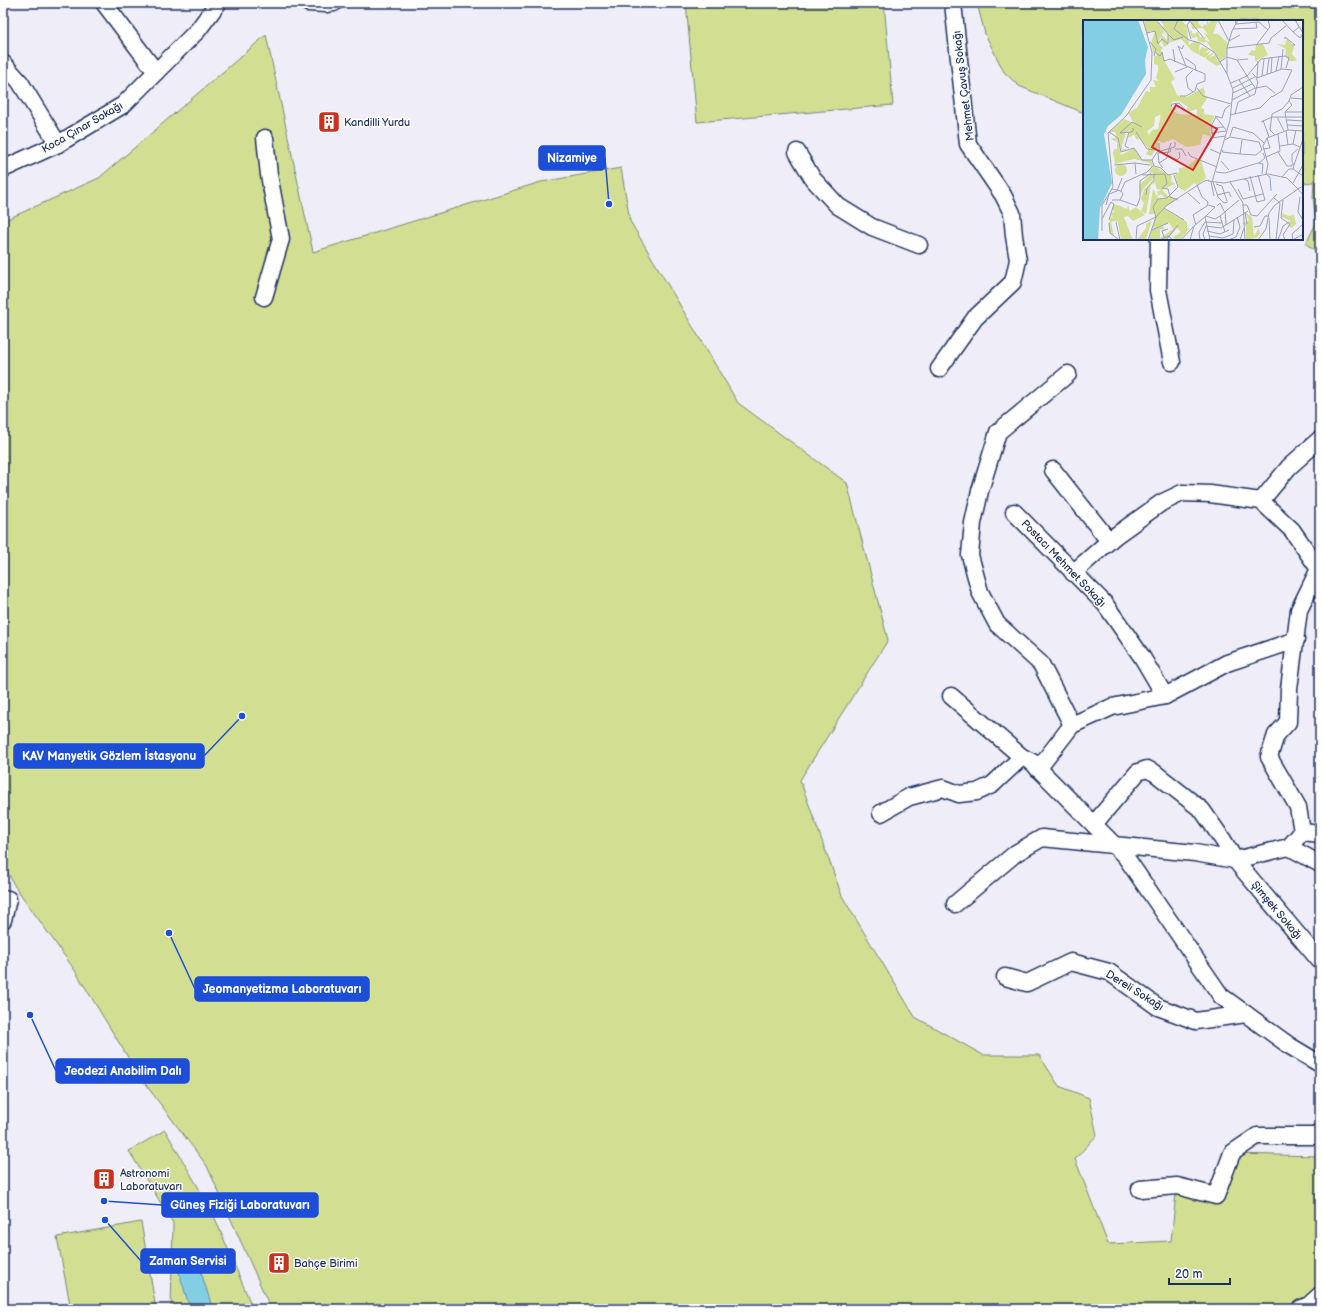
<svg xmlns="http://www.w3.org/2000/svg" width="1323" height="1312" font-family="'Balsamiq Sans',sans-serif">
	<style>
		.green { fill: #d2df92; stroke: #768778 }
		.water { fill: #84cee4; stroke: #5a8eae }
		.lines { fill: none; stroke-linecap: round; stroke-linejoin: round }
		.minor-casing { stroke: #1b2f5e; stroke-width: 19 }
		.minor { stroke: #fff; stroke-width: 16 }
		.labels { text-anchor: middle; stroke-width: 3; stroke-linejoin: round; paint-order: stroke }
		.street-label { font-size: 11px; fill: #1b2f5e; stroke: #fff }
		.poi-label { font-size: 11px; fill: #1b2f5e; stroke: #fff; text-anchor: start }
		.inset-river { fill: none; stroke: #84cee4; stroke-width: 2 }
		.inset-road { fill: none; stroke: #9aa2ba; stroke-width: 1 }
		.view { fill: #d62828; fill-opacity: 0.15; stroke: #d62828; stroke-width: 2 }
		.inset-edge { fill: none; stroke: #1b2f5e; stroke-width: 2 }
		.leader { fill: none; stroke: #1d4ed8; stroke-width: 1.5 }
		.callout-dot { fill: #1d4ed8; stroke: #fff; stroke-width: 1.5 }
		.callout { fill: #1d4ed8; stroke: #1d4ed8; stroke-width: 1.5 }
		.callout-label { font-size: 12px; text-anchor: middle; font-weight: bold; fill: #fff }
	</style>
	<rect width="100%" height="100%" fill="#efeef8"/>
	<filter id="ink" filterUnits="userSpaceOnUse"><feTurbulence type="fractalNoise" baseFrequency=".025" numOctaves="2"/><feDisplacementMap in="SourceGraphic" scale="8" xChannelSelector="R" yChannelSelector="G"/><feConvolveMatrix kernelMatrix="1 2 1 2 8 2 1 2 1" color-interpolation-filters="sRGB"/></filter>
	<g filter="url(#ink)">
		<g class="green">
			<polygon points="686,3 884,3 893,105 697,122"/>
			<polygon points="977,3 1320,3 1320,254 1306,244 1316,223 1313,197 1314,182 1302,183 1302,21 1084,21 1084,113 1019,86 1004,72 985,34"/>
			<polygon points="266,35 313,252 541,182 621,168 630,221 738,403 847,483 888,640 800,780 842,896 915,1017 983,1055 1039,1055 1059,1086 1089,1098 1097,1135 1075,1159 1108,1244 1171,1241 1176,1193 1211,1202 1233,1154 1319,1156 1320,1158 1320,1309 271,1309 207,1166 140,1077 74,969 14,885 3,862 3,221 99,178"/>
			<polygon points="165,1130 212,1211 253,1309 171,1309 173,1223 129,1151"/>
			<polygon points="141,1222 156,1309 71,1309 57,1237"/>
		</g>
		<polygon class="water" points="198,1262 212,1307 205,1309 190,1309 178,1269"/>
		<g class="lines">
			<g class="minor-casing">
				<g id="minor">
					<polyline points="104,3 156,72"/>
					<polyline points="308,3 326,4 334,3"/>
					<polyline points="3,63 20,82 58,144"/>
					<polyline points="797,152 813,179 838,206 872,227 919,245"/>
					<polyline points="3,169 58,144 123,105 198,30 218,3"/>
					<polyline points="1159,239 1158,290 1172,362"/>
					<polyline points="264,297 281,239 269,175 265,138"/>
					<polyline points="939,369 975,318 1013,282 1018,260 1014,236 1012,213 1003,195 968,144 953,3"/>
					<polyline points="1068,374 998,432 980,491 973,523 970,555 980,592 997,624 1041,664 1072,725"/>
					<polyline points="1053,470 1109,541"/>
					<polyline points="1261,501 1289,467 1320,439"/>
					<polyline points="1014,512 1105,604 1142,657 1165,696"/>
					<polyline points="951,696 1022,757"/>
					<polyline points="1038,769 1072,725 1112,707 1165,696 1227,663 1296,640"/>
					<polyline points="881,813 909,797 943,788 959,794 977,792 992,785 1022,757 1032,762 1125,856 1221,996 1290,1046 1320,1064"/>
					<polyline points="1094,824 1138,772 1147,769 1155,773 1202,810 1223,840 1235,860 1320,961"/>
					<polyline points="1302,832 1320,834"/>
					<polyline points="1289,847 1320,864"/>
					<polyline points="955,904 1016,853 1042,838 1195,853 1235,860 1289,847 1302,832 1298,807 1269,757 1276,735 1288,722 1289,689 1299,610 1319,569 1292,530 1261,501 1210,494 1182,493 1161,503 1115,536 1073,573"/>
					<polyline points="3,920 8,899"/>
					<polyline points="1005,977 1027,983 1071,962 1109,972 1158,1007 1196,1021 1246,1014"/>
					<polyline points="1140,1189 1177,1186 1216,1196 1232,1153 1257,1136 1318,1136 1320,1132"/>
					<polyline points="1300,1309 1309,1305 1320,1295"/>
				</g>
			</g>
			<use href="#minor" class="minor"/>
		</g>
	</g>
	<defs>
		<g id="building-square" transform="scale(1.15)"><rect x="-9" y="-9" width="18" height="18" rx="4" fill="#c8321e" stroke="#fff"/><path d="M-4-6H4V6H1V3H-1V6H-4ZM-2.5-4.3h1.7v1.8h-1.7ZM.8-4.3h1.7v1.8H.8ZM-2.5-1h1.7V.8h-1.7ZM.8-1h1.7V.8H.8Z" fill="#fff"/></g>
	</defs>
	<g fill-rule="evenodd">
		<use href="#building-square" x="329" y="122"/>
		<use href="#building-square" x="104" y="1179"/>
		<use href="#building-square" x="279" y="1263"/>
	</g>
	<g class="labels">
		<g class="street-label">
			<text transform="translate(963 86) rotate(-97)" y="4">Mehmet Çavuş Sokağı</text>
			<text transform="translate(82 127) rotate(-30)" y="4">Koca Çınar Sokağı</text>
			<text transform="translate(1064 563) rotate(46)" y="4">Postacı Mehmet Sokağı</text>
			<text transform="translate(1277 910) rotate(50)" y="4">Şimşek Sokağı</text>
			<text transform="translate(1135 990) rotate(32)" y="4">Dereli Sokağı</text>
		</g>
		<g class="poi-label">
			<text x="344" y="126">Kandilli Yurdu</text>
			<text x="120" y="1177">Astronomi<tspan x="120" dy="13">Laboratuvarı</tspan></text>
			<text x="294" y="1267">Bahçe Birimi</text>
		</g>
	</g>
	<g transform="translate(1083 20)">
		<rect width="220" height="220" fill="#efeef8"/>
		<path d="M61,0H63L64,8L63,0H74L79,8L81,5L77,0H98L104,6L101,10L104,7L106,25L112,21L117,23L116,31L119,27L126,29L122,33L128,31L124,36L130,33L128,31L131,33L126,38L132,35L134,40L129,42L135,40L138,44L134,46L123,39V36L122,38L109,31L98,19L86,23L85,15H88L79,9L83,14L84,16L80,12L79,15L84,20L85,25L81,27L77,17L76,24L80,28L78,30L82,42L92,59L88,62L94,75L104,77L121,67L122,76L125,77L118,88L121,89V94L132,96L127,105L128,117L120,114L117,125L103,127L90,119L80,123L75,121V127L68,136L63,134L66,129L56,118L54,120L51,115L45,118L47,110L41,114H43L39,125V129H45L39,131L32,112H26L41,99L51,103L45,93L54,88L63,71L67,72V67H73L70,60L76,61L73,58L75,50V45L71,44V37L75,34L77,37L73,32L71,36L68,23L72,11H67L64,16ZM96,81L104,86L105,92L114,89V95L95,94L90,91L94,89L88,87L89,82ZM81,93L78,94L75,109L69,110L66,115L64,111L71,106L72,97ZM108,0H116L115,3L119,7L122,4L125,7L123,3L125,0L126,4L128,0H135L130,14H135L133,20L135,14L145,23L143,37L137,41L123,21L122,23L115,21L114,17L109,18L107,12L109,10V13L112,14L115,11L117,17H123L122,20L127,22L121,13L125,15L120,8L109,9ZM204,18L211,27L209,34L214,40L211,41H206L202,35L203,29L194,24L202,25ZM180,24L185,35L172,41V36L165,35L169,30L172,31L173,25ZM34,117L38,135L51,128L59,140H68L70,145L68,148L67,143L51,139L32,144L30,133L31,129H34V122L28,119ZM113,139L118,140L123,158L114,165L111,163L102,171L96,168L92,155L96,152V148L104,147ZM32 150a6 6 0 1 1 12 0a6 6 0 1 1-12 0ZM71,146L89,156L88,161L92,164L79,170L85,176L82,178L78,174L75,176L74,172L78,170L74,169L72,163L68,165L63,194L58,191L61,183L58,179L61,169L65,167L72,160V157L60,169L57,176L56,165L69,153L71,155V153L65,152ZM70,169L76,179L86,176L95,179L80,188L104,202V209L107,208L97,220L89,218L98,212L94,208L83,220H65L69,210L80,206L82,210L77,209V218L90,209L86,203L70,209L72,194H66ZM32,184L44,189L45,185L47,191L53,187L62,195L50,201L64,196L50,201L45,196L41,197L50,220H38L35,202L32,201L28,202L31,216L27,213L26,202L28,197L30,198L28,193L31,192L29,187ZM162,192L169,197L171,216L176,208L177,214L173,218L163,220V206L159,203L166,201ZM199,193L206,196L211,195L213,204L209,208L205,206L207,201L199,197ZM69,200L63,219L54,220L63,208V204Z" fill="#d2df92" fill-rule="evenodd"/>
		<path d="M0,0H55L65,27L62,40L63,54L38,95L25,106L21,114L29,163L17,188L15,220H0Z" fill="#84cee4"/>
		<path class="inset-river" d="M0,80L17,0M0,95L20,0M3,99L26,0M0,126L3,95L23,0"/>
		<path class="inset-road" d="M95,0L91,9L106,20L117,23L131,32L144,54M135,0L146,21L157,15M152,0L153,4L176,2L185,10M199,0L210,12M212,0L220,13M107,1L120,17M107,1L104,5L108,19M75,2L85,14M216,7L210,12L217,18L220,14M150,9L174,8L173,3M64,13L72,11L75,24L79,19L85,24V14L91,20L100,17M202,19V17L212,25H209M67,22L73,29L71,36M174,24L187,7L185,0M101,25L99,29L95,26L103,46M144,28L186,23L188,18L203,6M90,29L92,42M73,33L77,36L79,32L81,41L87,39L122,54V61L114,64L112,71L103,76H97M102,38L112,45L113,51M137,42L144,37L154,40L165,39M198,49L200,29M110,50L103,57L105,68L110,72M193,51L196,36M92,52L104,47M169,53L174,58L199,49L209,50L199,71L189,77M188,53L189,37M184,54L186,38M179,56L181,39M173,58L175,62L173,69L164,56L178,39L202,36L206,38L203,48M174,58L175,41M156,60L167,76M148,63L164,56L154,40M114,68L120,76L148,84M150,68L172,57M173,68L183,66L192,73M150,73L169,64M208,78L220,79M149,80L172,68M88,87L89,84L96,83L105,93M202,92L209,85L206,81M152,94L155,82L172,74L173,69M147,95L177,88L189,76M132,96L139,98L142,89L147,85M194,97L201,111M180,100L186,117M204,100L220,101M178,102L189,97H220M204,105L220,106M49,108L51,110L48,112L37,113L49,102L59,107M128,108L141,107M205,110L202,92H220M203,111L205,125M26,112L35,118L38,132L51,128L59,140H69L71,146L78,148L85,155L94,153M53,112L64,129L74,130M128,113L143,111M192,115L187,110L189,94L199,89L206,81L208,75L220,67M147,116L150,107L170,113L181,123M130,117L128,106L133,97L143,110M142,120L147,117L176,122L179,130L173,135L157,134M76,123V133L87,132L88,129M88,123L84,135L94,140L97,137L96,132M210,124L213,110M197,126L210,124L217,127M46,128L42,126L46,112M92,129H99L103,136M127,129L138,134M180,129L187,128L184,118M215,129L209,134V142L211,145L210,149L220,156M140,130L139,132L157,134L159,120M105,132L107,136L134,147M195,132L204,146H209V144M75,133L76,143L80,148M183,137L197,131L195,114M117,139L128,118L143,116M69,140L74,132L92,127V122M138,141L146,150M76,143L84,138V135M176,143L182,138L180,133M31,145L52,143M211,145L220,119M133,152L142,153L175,143L180,144L179,154M53,154L52,143L67,145M82,154L84,164L79,168L85,169L87,177L95,180M183,154L185,144L180,126L184,118L205,110L220,111M59,155L82,154M184,155L187,157L188,171M167,156L174,182L182,180L175,155M199,157L206,149H210M161,159L165,161L167,171M125,161L141,163L185,154L204,158L215,169L220,166M128,162L131,176M129,162L147,100L150,70L144,54V28L149,11L155,0M130,162L135,177L141,183L145,182M147,162L160,183L162,220M210,163L220,145M133,164L139,166L144,181M29,169L38,171L40,174L37,180H29M155,169L160,179L180,174M38,171L42,162L64,152L71,145M105,173L117,184M63,175L64,168L71,160V153M134,175L146,172L148,177M217,177L215,192L220,200M191,178L197,183L193,220M37,180L54,186L57,178V161L68,153M200,180L198,198L207,204L200,215L202,220M23,185L26,174L34,171L39,158M159,185H164L168,195L174,196L194,174M134,186L137,183L141,191M81,188L101,200M142,191L143,205M162,192L164,204M123,196L132,187L125,185M137,196L156,180M73,197L70,187L75,179L84,178L95,167L91,155M122,197L127,220M186,198L187,220M19,199L28,182L31,184M26,200L31,184M33,202L37,220M26,203L27,213L36,220M220,204L209,214L210,220L220,214M113,205L110,195L124,186L125,182L119,177L114,165M123,206L138,208L165,191M171,207L177,206L182,196H185M69,210L85,203M19,211V185L30,167L25,113L43,96L68,60L69,32L60,0M124,211L137,214L146,210M126,216L140,218L150,214L151,200M81,217L79,211L85,209M53,220L54,206L73,197M65,220L73,197L83,186L121,161L126,160M77,220L85,216L90,220M83,220L95,205M98,220L110,207M107,220L111,206L123,196L132,199L137,196L142,212M117,220L116,212L122,202L139,203M122,220L120,214L123,206M145,220L153,217L157,207L154,197M157,220L161,208M175,220L183,209L186,193L192,185L215,169L220,175M195,220L200,206L206,202"/>
		<path class="view" d="M93,85L134,109L110,150L69,127Z"/>
		<rect width="220" height="220" class="inset-edge"/>
	</g>
	<path class="leader" d="M609 204L605 158M242 716L204 756M169 933L195 989M30 1015L56 1071M104 1201L162 1205M105 1220L141 1261"/>
	<g class="callout-dot">
		<circle cx="609" cy="204" r="4"/>
		<circle cx="242" cy="716" r="4"/>
		<circle cx="169" cy="933" r="4"/>
		<circle cx="30" cy="1015" r="4"/>
		<circle cx="104" cy="1201" r="4"/>
		<circle cx="105" cy="1220" r="4"/>
	</g>
	<g class="callout">
		<rect x="539" y="146" width="66" height="24" rx="4"/>
		<rect x="14" y="744" width="190" height="24" rx="4"/>
		<rect x="195" y="977" width="174" height="24" rx="4"/>
		<rect x="56" y="1059" width="133" height="24" rx="4"/>
		<rect x="162" y="1193" width="156" height="24" rx="4"/>
		<rect x="141" y="1249" width="94" height="24" rx="4"/>
	</g>
	<g class="callout-label">
		<text x="572" y="162">Nizamiye</text>
		<text x="109" y="760">KAV Manyetik Gözlem İstasyonu</text>
		<text x="282" y="993">Jeomanyetizma Laboratuvarı</text>
		<text x="123" y="1075">Jeodezi Anabilim Dalı</text>
		<text x="240" y="1209">Güneş Fiziği Laboratuvarı</text>
		<text x="188" y="1265">Zaman Servisi</text>
	</g>
	<rect width="1323" height="1312" fill="none" stroke="#fff" stroke-width="16"/>
	<rect x="8" y="8" width="1307" height="1296" fill="none" stroke="#1b2f5e" stroke-width="1.5" filter="url(#ink)"/>
	<path d="M1169 1278v6h61v-6" fill="none" stroke="#1b2f5e" stroke-width="2"/>
	<text x="1175" y="1278" font-size="12" fill="#1b2f5e" stroke="#ffffff" stroke-width="3" paint-order="stroke">20 m</text>
</svg>
